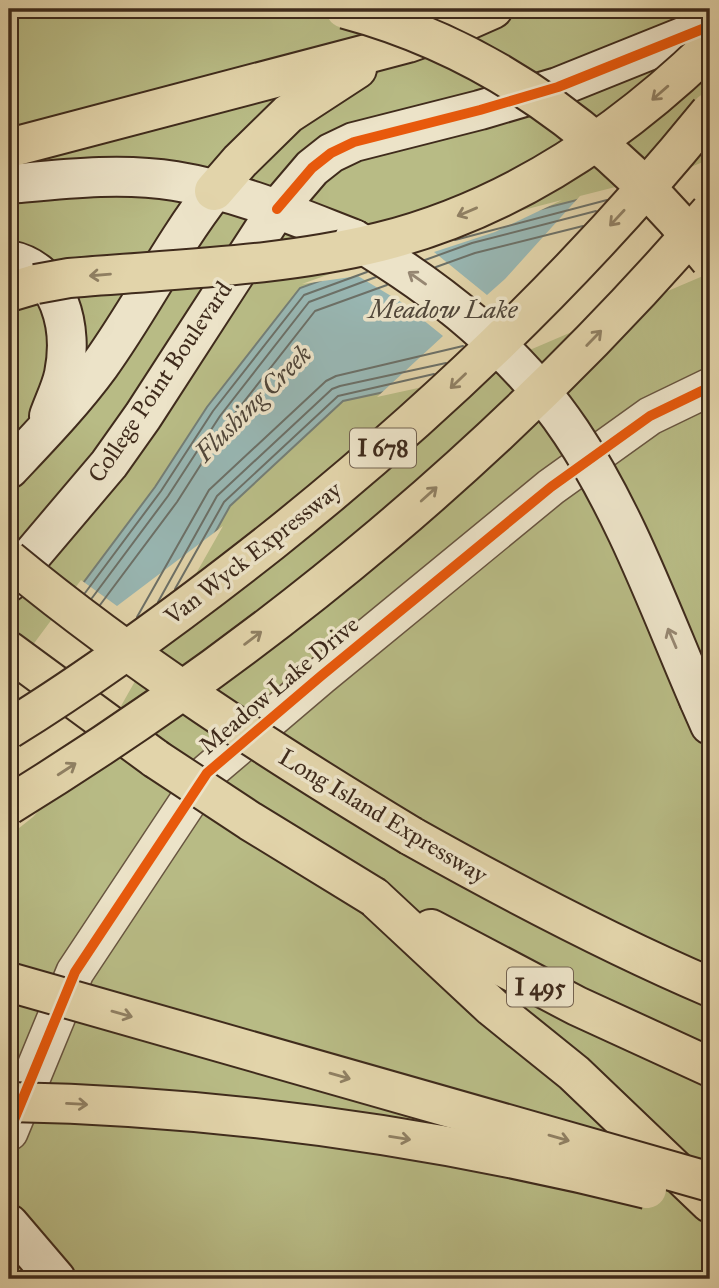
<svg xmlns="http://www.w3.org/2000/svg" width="719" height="1288" font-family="'IM FELL Great Primer',serif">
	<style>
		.green { fill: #b8bb85; stroke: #7c7350; stroke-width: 2 }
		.water { fill: #98b6b2; stroke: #747e76; stroke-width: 2 }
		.pier { fill: #e2d4aa }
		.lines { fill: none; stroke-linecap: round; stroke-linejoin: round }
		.shore { stroke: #6c7067; stroke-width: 2 }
		.street-casing { stroke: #685540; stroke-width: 40 }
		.secondary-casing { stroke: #3f2b1c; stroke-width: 42 }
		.highway-casing { stroke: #3f2b1c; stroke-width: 42 }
		.street { stroke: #ece3c8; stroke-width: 37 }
		.secondary { stroke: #ece3c8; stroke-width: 38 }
		.highway { stroke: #e2d4aa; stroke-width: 38 }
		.secondary-bridge-casing { stroke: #3f2b1c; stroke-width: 42; stroke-linecap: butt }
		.highway-bridge-casing { stroke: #3f2b1c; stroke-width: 42; stroke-linecap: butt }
		.secondary-bridge { stroke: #ece3c8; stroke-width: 38 }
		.highway-bridge { stroke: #e2d4aa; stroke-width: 38 }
		.cycleway-casing { stroke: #ece3c8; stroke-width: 15 }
		.cycleway { stroke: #e8590c; stroke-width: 10 }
		.oneway { stroke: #908063 }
		.oneway2 { stroke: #968772 }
		.labels { text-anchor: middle; stroke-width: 7; stroke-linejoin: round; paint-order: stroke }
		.shield { fill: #ece3c8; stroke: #736250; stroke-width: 2 }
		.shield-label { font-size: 23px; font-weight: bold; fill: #3f2b1c }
		.street-label { font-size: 24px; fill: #3f2b1c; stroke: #ece3c8 }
		.water-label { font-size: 26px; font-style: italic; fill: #51473a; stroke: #ece3c8 }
	</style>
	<rect width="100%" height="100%" fill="#e2d4aa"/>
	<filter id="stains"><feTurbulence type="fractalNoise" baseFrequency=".00286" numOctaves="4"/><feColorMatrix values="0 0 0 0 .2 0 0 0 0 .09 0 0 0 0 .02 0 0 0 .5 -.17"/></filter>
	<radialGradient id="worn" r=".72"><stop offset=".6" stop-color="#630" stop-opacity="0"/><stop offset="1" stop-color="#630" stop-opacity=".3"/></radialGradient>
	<rect class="green" x="9" y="9" width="701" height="1270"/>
	<polygon class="water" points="687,172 463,375 343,401 230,506 98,741 9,682 155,487 207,407 300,288 467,228"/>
	<g class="pier">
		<polygon points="710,159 710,273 464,378 377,397 443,336 401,302 358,276 302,284 466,225 562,200 495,232 434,252 487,295 505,279 580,196 686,169"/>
		<polygon points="223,526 100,743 33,817 9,836 9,677 81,580 117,606"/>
	</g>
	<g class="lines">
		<g class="shore">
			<polyline points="455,240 607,200"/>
			<polyline points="425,260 472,243 596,211"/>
			<polyline points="436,267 475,253 583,226"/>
			<polyline points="175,589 224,502 338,396 434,374"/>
			<polyline points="85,593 161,491 213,411 304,295 367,272"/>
			<polyline points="92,598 168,496 220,416 309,302 376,277"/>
			<polyline points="158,602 217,496 332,389 340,386 446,363"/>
			<polyline points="100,605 177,502 228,422 315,311 387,285"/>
			<polyline points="137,617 209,490 326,381 336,376 463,346"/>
		</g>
		<g class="street-casing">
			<polyline id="street" points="9,1132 75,972 207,773 321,676 551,487 650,416 710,387"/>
		</g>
		<g class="secondary-casing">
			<g id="secondary">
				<path d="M9,184C63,179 121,172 175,181C237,191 297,217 354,239"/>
				<path d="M9,260C61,270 73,329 64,374C61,388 54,402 49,416"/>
				<path d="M9,469C40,436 73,402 100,365C141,308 171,246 214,191"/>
				<polyline points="9,582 109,464 143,416 277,209 312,168 331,153 354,142 480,110 558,87 710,26"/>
				<polyline points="699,700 710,725"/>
				<polyline points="9,1224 56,1279"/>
			</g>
		</g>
		<g class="highway-casing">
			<g id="highway">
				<polyline points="9,148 408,43 450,28 493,9"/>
				<polyline points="214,191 240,161 288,114 357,69"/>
				<polyline points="9,292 36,284"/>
				<polyline points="9,651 156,759"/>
				<path d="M411,836C509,891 607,943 710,987"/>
				<polyline points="374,897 492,1007 574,1073 710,1203"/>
				<polyline points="431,929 577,1006 710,1067"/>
			</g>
		</g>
		<use href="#street" class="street"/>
		<use href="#secondary" class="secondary"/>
		<use href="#highway" class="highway"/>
		<g class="secondary-bridge-casing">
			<path id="secondary-bridge" d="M354,239C438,289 516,350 571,432C626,514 660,610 699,700"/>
		</g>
		<g class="highway-bridge-casing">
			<g id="highway-bridge">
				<path d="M345,9C495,49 614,140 710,260"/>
				<path d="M36,284L69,278C173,269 279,267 380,242C508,210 617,137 710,47"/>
				<path d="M9,560C135,664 272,752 411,836"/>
				<path d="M9,729C100,673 187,608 272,541C431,414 581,271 710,112"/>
				<polyline points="156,759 250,821 374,897"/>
				<path d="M9,805C270,645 510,444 710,212"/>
				<polyline points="9,982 710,1182"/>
				<path d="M9,1102C224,1106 438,1137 647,1189"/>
			</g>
		</g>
		<use href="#secondary-bridge" class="secondary-bridge"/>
		<use href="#highway-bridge" class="highway-bridge"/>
		<g class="cycleway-casing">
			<g id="cycleway">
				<polyline points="277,209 312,168 331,153 354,142 480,110 558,87 710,26"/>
				<polyline points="9,1132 75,972 207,773 321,676 551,487 650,416 710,387"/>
			</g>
		</g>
		<use href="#cycleway" class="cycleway"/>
	</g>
	<defs><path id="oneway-shaft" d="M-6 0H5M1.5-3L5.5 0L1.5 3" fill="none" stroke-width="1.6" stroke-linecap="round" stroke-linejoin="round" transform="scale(1.75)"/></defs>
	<g class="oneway">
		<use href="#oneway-shaft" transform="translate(660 93) rotate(139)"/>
		<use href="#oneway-shaft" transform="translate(467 212) rotate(157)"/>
		<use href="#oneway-shaft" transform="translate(617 218) rotate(133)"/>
		<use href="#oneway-shaft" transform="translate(100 275) rotate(175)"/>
		<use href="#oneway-shaft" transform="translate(594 338) rotate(-46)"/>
		<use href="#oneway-shaft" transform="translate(458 381) rotate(136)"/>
		<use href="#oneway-shaft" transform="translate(429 494) rotate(-42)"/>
		<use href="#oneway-shaft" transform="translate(253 638) rotate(-37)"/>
		<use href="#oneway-shaft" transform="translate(67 769) rotate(-33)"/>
		<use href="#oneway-shaft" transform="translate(122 1014) rotate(16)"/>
		<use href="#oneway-shaft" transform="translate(340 1076) rotate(16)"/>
		<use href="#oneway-shaft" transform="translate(77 1104) rotate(3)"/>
		<use href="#oneway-shaft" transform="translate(400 1138) rotate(9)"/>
		<use href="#oneway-shaft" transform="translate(559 1138) rotate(16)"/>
	</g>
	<g class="oneway2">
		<use href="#oneway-shaft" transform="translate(417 278) rotate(-145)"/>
		<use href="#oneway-shaft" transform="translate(672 638) rotate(-113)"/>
	</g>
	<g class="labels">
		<g class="shield">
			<rect x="350" y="428.5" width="66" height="39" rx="5"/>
			<rect x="507" y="967.5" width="66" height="39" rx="5"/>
		</g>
		<g class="shield-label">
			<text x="383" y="456">I 678</text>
			<text x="540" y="995">I 495</text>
		</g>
		<g class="street-label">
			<text transform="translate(160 382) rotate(-56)" y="8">College Point Boulevard</text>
			<text transform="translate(253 553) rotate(-38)" y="8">Van Wyck Expressway</text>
			<text transform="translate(279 685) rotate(-40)" y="8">Meadow Lake Drive</text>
			<text transform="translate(383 816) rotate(31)" y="8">Long Island Expressway</text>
		</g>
		<g class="water-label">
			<text x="443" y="318">Meadow Lake</text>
			<text transform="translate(253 403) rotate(-45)" y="9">Flushing Creek</text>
		</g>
	</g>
	<rect width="719" height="1288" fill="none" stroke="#e2d4aa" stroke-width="35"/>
	<rect x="10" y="10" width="698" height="1267" fill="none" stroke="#3f2b1c" stroke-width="3.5"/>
	<rect x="18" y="18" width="684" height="1253" fill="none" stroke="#3f2b1c" stroke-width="2"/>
	<rect width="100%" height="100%" filter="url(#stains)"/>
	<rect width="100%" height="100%" fill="url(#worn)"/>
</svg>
